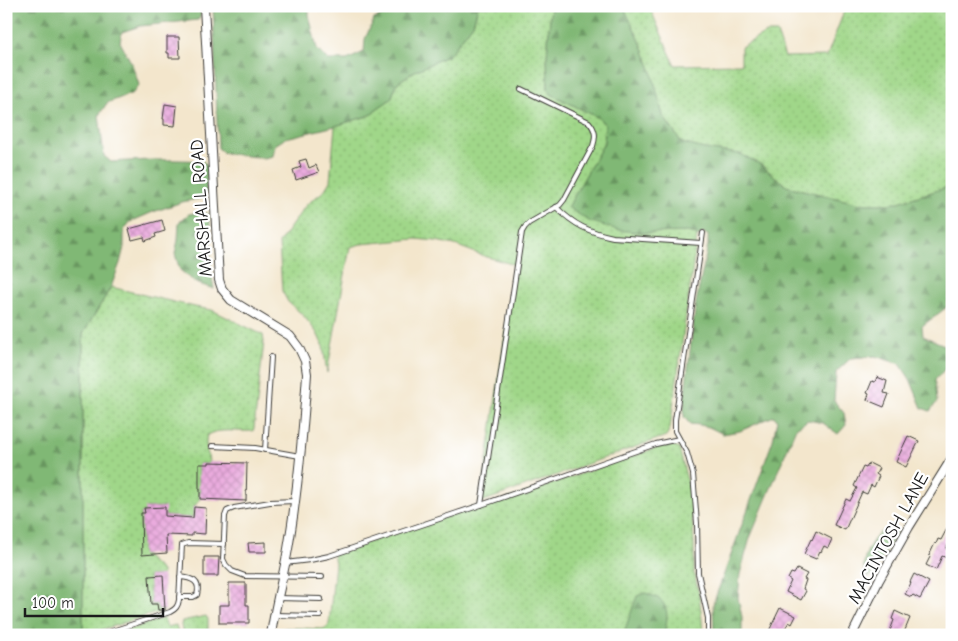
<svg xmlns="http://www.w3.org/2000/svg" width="958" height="641" font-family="'Comic Neue',sans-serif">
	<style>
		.grass { fill: url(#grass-dots); stroke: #5e7a52 }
		.forest { fill: url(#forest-firs); stroke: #4e6a48 }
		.building { fill: url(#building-cross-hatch) }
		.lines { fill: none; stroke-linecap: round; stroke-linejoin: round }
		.service-casing { stroke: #3c3a36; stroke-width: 6 }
		.minor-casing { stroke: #3c3a36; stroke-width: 10 }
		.service { stroke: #fff; stroke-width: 4 }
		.minor { stroke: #fff; stroke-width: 8 }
		.labels { text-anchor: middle; stroke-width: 4.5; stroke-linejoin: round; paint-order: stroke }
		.street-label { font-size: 18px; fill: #1c1c1c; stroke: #fff }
	</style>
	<defs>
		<pattern id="grass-dots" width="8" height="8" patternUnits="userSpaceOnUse" patternTransform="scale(1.25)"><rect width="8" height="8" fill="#a0d789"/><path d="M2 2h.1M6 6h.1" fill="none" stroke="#89b876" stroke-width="1.8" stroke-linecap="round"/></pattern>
		<pattern id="forest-firs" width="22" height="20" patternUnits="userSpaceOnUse" patternTransform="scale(1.25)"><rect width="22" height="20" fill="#80b875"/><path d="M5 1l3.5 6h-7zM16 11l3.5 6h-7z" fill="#68955f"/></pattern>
		<pattern id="building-cross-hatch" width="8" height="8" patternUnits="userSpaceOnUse" patternTransform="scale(1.25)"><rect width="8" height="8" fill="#eaabde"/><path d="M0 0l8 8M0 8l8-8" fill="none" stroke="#c893be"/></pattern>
	</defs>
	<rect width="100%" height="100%" fill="#fff"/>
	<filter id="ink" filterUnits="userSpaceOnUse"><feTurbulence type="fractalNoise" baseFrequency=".02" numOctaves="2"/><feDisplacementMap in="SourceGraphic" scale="10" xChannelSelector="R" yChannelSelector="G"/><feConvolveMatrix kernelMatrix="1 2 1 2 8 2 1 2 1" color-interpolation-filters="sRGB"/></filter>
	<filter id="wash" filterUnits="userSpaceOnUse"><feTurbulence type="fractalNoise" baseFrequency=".0096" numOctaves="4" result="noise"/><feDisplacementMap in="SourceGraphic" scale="20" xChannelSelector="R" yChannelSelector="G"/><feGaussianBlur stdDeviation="1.12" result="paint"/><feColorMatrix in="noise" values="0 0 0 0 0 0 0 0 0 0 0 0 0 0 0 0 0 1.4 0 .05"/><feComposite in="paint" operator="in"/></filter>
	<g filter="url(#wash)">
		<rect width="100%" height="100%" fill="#f3e6cc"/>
		<g class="grass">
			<polygon points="478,6 551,6 547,56 548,89 551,94 597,117 605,124 604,143 573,198 674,232 687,232 696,234 697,237 670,429 666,436 481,502 515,265 484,256 455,245 436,241 416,239 361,244 350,247 327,373 323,346 317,333 303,315 288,302 282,291 279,243 306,205 324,191 330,181 335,126 371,115 375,110 391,99 397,83 413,72 449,55 473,24"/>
			<polygon points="623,6 649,6 675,65 741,64 741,47 766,33 777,33 785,57 827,56 846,6 952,6 952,186 892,204 861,204 786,186 760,164 740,154 704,149 682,143 663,116 651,70 640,41"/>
			<path d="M111,287L195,307L212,310L263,335L264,342L254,428L253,431H251C237,432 219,428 207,435C204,445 209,454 209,464H199V489H200V499L194,507L193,518L165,516L164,507L145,508V513H141L142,554L161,570L163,575L149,576L150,587H149V591H150L151,604H157L158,610H165L101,630L91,635H77L83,632V334Z"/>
			<path d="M665,445H673L679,448L691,496L694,543V573L699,594L702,620L703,635H277V630L286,628H302L320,629C324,629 326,628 329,624L335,563L333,554L481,505V508Z"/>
			<polygon points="206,616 208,619 208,633 235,634 235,630 240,630 239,635 183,635 181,625 182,621"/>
			<polygon points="164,618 167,627 176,625 179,635 112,635"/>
		</g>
		<g class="forest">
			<path d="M6,6H200L201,15L198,20L140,26L122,32L120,42L132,64L139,85L133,93L107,103L99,115L104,156L111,162C142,160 172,159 203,161L208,167L206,194L202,198L182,202L153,212L130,222L124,230V247L120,263L111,287L83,334V632L77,635H6Z"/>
			<polygon points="213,6 309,6 309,15 317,49 328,60 347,60 364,52 365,39 374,19 405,6 478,6 473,24 449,55 413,72 397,83 391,99 375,110 371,115 335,126 286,138 275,145 273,156 264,158 223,153 218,148"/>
			<path d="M551,6H623L640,41L651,69L663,116L682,143L704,149L740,154L760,164L786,186L861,204H892L952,186V279L947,307L922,326L923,336L949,347C950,350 952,353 952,355C951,364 940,374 935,380L937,402L930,411L922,408L910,379L900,364L875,356L851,358L836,372L834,401L844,413L846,425L838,434L823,423L808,420L796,428L750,538L740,574L738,598L742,617V635H714L713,604L773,440L777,420L774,416L740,431L723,434L709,427L700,425L690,424L684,417V400L696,302L708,245V235L703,233L697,237L696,234L687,232L646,233L618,230L589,221L569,208V206L573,198L604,143L605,124L597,117L551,94L548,89L547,56Z"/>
			<polygon points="200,212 209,214 210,224 211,271 214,289 196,283 180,270 175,254 178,240 179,222 189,214"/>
			<path d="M893,526L896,528L897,532L873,575L867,577C856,563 876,527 893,526Z"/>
			<path d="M645,593C670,600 669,613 664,635H623L637,596Z"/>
		</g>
		<g id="blocks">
			<g class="building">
				<polygon points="167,37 179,37 180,58 169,58 169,53 167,53"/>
				<polygon points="165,104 177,106 175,126 164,125 164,119 163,119"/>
				<polygon points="306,159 309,168 316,165 319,172 296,180 293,170 301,167 299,161"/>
				<polygon points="162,220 165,231 155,234 156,237 145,241 144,237 132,240 129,229"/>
				<polygon points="877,377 887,381 884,393 889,394 884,407 867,400 869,394 867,393 872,381 875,382"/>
				<polygon points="908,436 919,441 906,467 896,462"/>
				<polygon points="209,462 247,463 246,501 200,499 200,489 199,489 199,464 209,464"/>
				<polygon points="869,463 879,468 876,474 879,476 874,487 871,485 867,494 862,492 845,530 834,525 846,499 850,501 857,488 854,486 863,467 866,468"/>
				<polygon points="165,507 165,516 193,518 194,507 206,508 205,534 192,533 192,536 166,535 167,553 142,555 141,513 145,513 144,508"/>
				<polygon points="952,519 952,537 946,549 950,551 947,558 942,556 936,570 926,565 930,557 929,556 935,543 936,544 938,539 941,540"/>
				<polygon points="816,531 832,539 828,548 824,546 821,552 820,551 816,559 804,554 811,539 812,540"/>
				<polygon points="266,542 266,552 249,552 248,543"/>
				<polygon points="204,557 219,557 218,576 204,576"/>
				<polygon points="797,569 807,574 804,579 806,580 803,589 806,591 801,600 786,592 791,581 788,579 791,573 794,574"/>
				<polygon points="914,574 929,582 920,599 913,595 911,597 905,594 911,583 910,582"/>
				<polygon points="163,575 165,610 158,610 157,604 151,604 149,576"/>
				<polygon points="229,583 246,583 246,605 249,605 249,623 219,623 219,605 229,605"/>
				<polygon points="780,608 796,616 792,624 789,622 781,635 775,635 769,631"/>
				<polygon points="895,611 910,618 903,635 900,635 890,631 894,620 892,619"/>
			</g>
		</g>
	</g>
	<g filter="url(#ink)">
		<use href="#blocks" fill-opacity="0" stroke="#3c3a36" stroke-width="1"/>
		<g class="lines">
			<g class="service-casing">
				<g id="service">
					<path d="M556,207C574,225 589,232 613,237L701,243"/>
					<polyline points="703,233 675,420 675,431 687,453 693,474 697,523 698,573 708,618 708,635"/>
					<polyline points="212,446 255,448 300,456"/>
					<polyline points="265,450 271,357"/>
					<polyline points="295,501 270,502 234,508 227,511 225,516 223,559 226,565 232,571 245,576 322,577"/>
					<path d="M481,505L522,232L525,227L529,223L560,205L564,200L593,146C596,137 596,130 589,122L521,89"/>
					<polyline points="285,563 310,560 329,556 481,505 656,444 679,439"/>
					<path d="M179,597H193L197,595C201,581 192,578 180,577"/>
					<polyline points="277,598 321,599"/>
					<polyline points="274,615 320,616"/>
					<path d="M100,635L170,612C176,609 178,606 179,600L182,545L188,543L224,544"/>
				</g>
			</g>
			<g class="minor-casing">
				<g id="minor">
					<path d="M204,6L219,280L222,289L231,300L290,336L299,348L305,361L307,374C303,433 298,491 288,549C283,578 275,606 271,635"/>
					<polyline points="852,635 879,580 909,527 952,458"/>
				</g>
			</g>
			<use href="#service" class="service"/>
			<use href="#minor" class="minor"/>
		</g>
	</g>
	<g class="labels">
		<g class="street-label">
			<text transform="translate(201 208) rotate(-94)" y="6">MARSHALL ROAD</text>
			<text transform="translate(888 538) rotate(-61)" y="6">MACINTOSH LANE</text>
		</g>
	</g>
	<rect width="958" height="641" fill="none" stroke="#fff" stroke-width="25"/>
	<path d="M25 608v8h138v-8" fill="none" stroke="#1c1c1c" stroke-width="2.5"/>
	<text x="32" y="608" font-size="15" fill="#1c1c1c" stroke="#ffffff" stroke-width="4" paint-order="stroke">100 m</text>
</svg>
